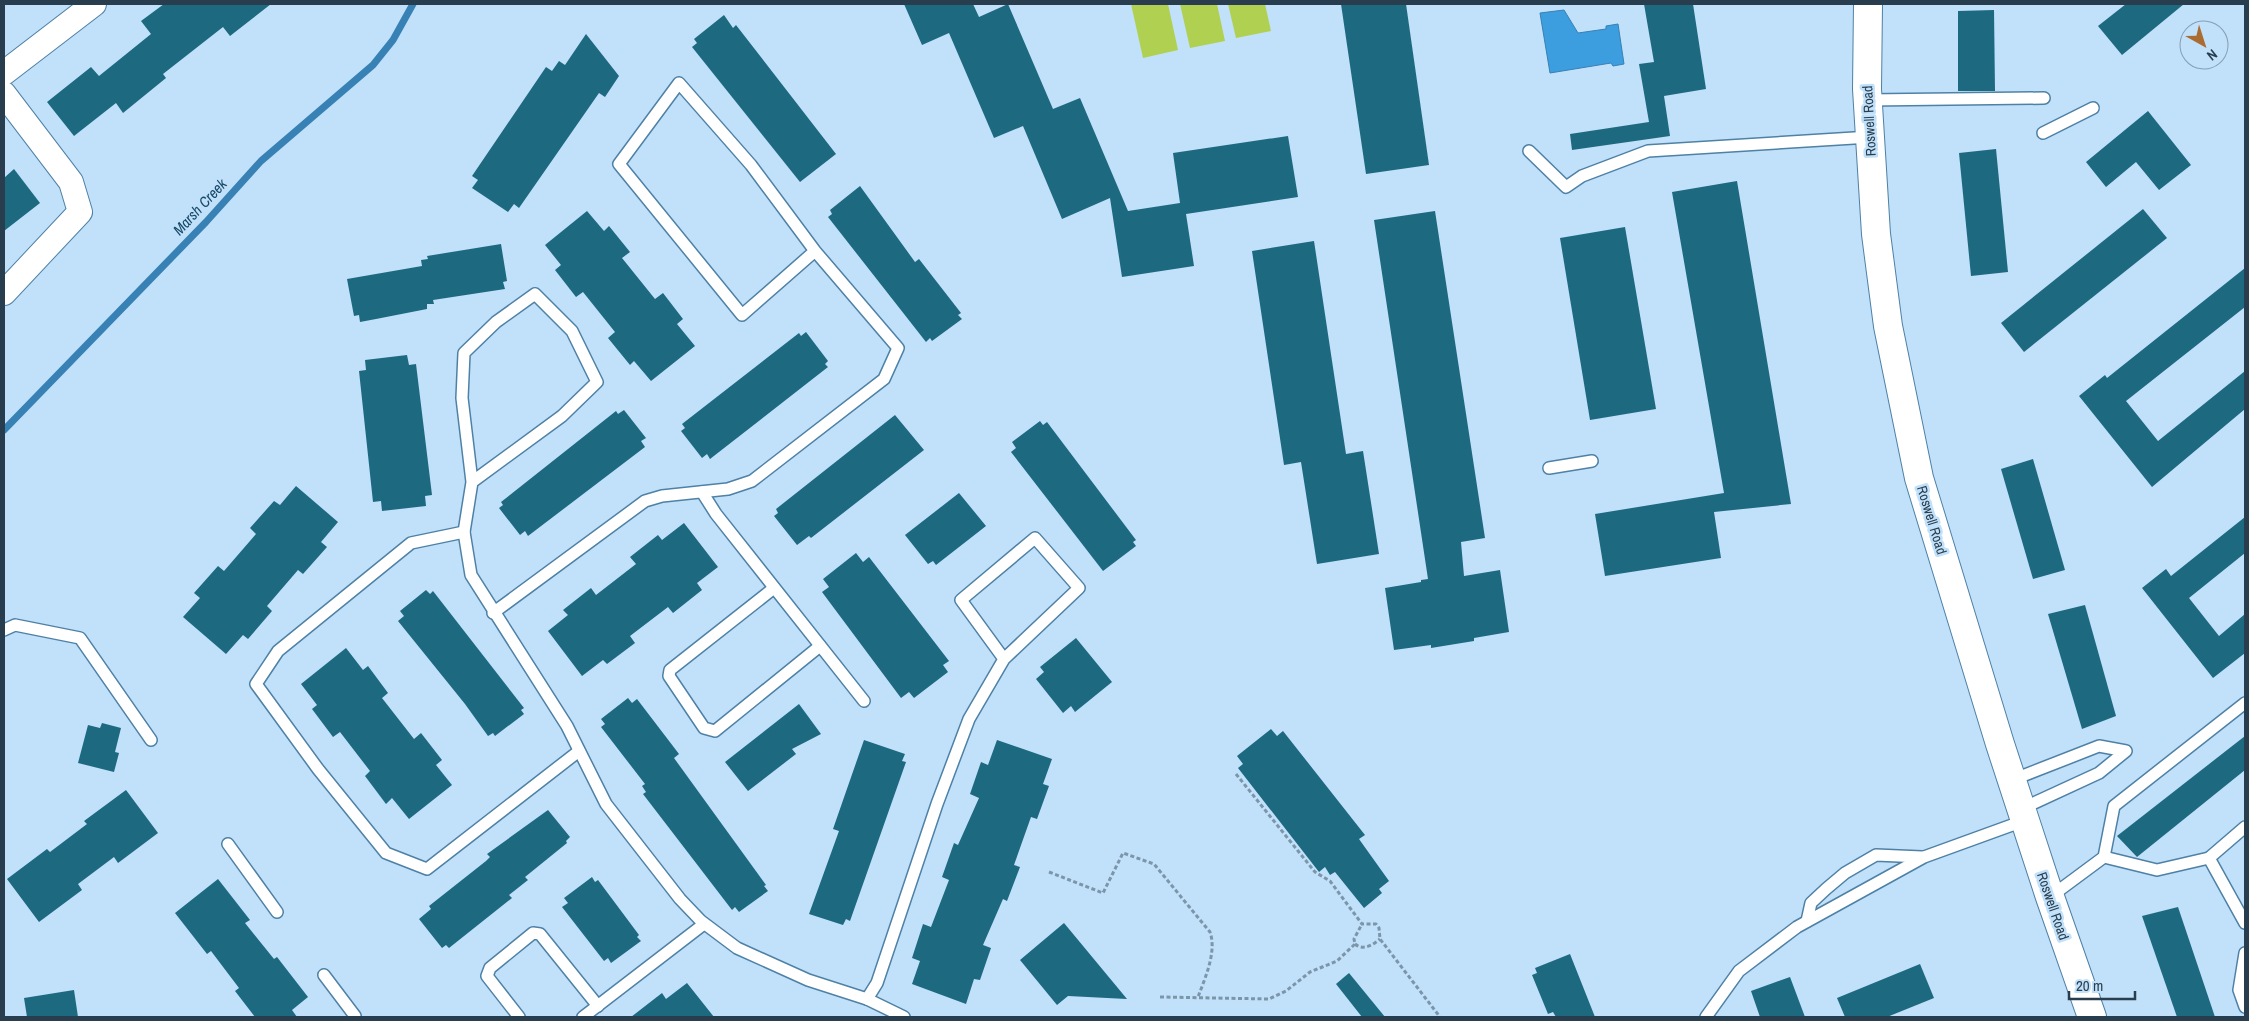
<svg xmlns="http://www.w3.org/2000/svg" width="2249" height="1021" font-family="'Archivo Narrow',sans-serif">
	<style>
		.green { fill: #b0d052 }
		.water { fill: #3d9edf; stroke: #3781b4 }
		.lines { fill: none; stroke-linecap: round; stroke-linejoin: round }
		.stream { stroke: #3781b4; stroke-width: 7 }
		.building { fill: #1d6980 }
		.service-casing { stroke: #4e81a6; stroke-width: 14 }
		.minor-casing { stroke: #4e81a6; stroke-width: 26 }
		.primary-casing { stroke: #4e81a6; stroke-width: 30 }
		.path { stroke: #7b96ab; stroke-width: 3; stroke-dasharray: 4 2.5; stroke-linecap: butt }
		.service { stroke: #fff; stroke-width: 11 }
		.minor { stroke: #fff; stroke-width: 24 }
		.primary { stroke: #fff; stroke-width: 28 }
		.labels { text-anchor: middle; stroke-width: 5; stroke-linejoin: round; paint-order: stroke }
		.street-label { font-size: 14px; fill: #283e4f; stroke: #c1e0f9 }
		.water-label { font-size: 15px; font-style: italic; fill: #174a6b; stroke: #c1e0f9 }
	</style>
	<rect width="100%" height="100%" fill="#c1e0f9"/>
	<g class="green">
		<polygon points="1131,4 1168,4 1178,50 1143,58"/>
		<polygon points="1180,4 1217,4 1225,41 1190,48"/>
		<polygon points="1228,4 1265,4 1271,31 1236,38"/>
	</g>
	<polygon class="water" points="1564,10 1578,33 1606,29 1606,26 1618,24 1624,64 1613,66 1611,63 1550,73 1540,13"/>
	<g class="lines">
		<polyline class="stream" points="4,430 206,222 261,161 373,65 393,40 413,4"/>
	</g>
	<g class="building">
		<polygon points="164,4 271,4 230,36 223,27 163,74 166,78 123,113 116,103 74,136 47,102 91,67 99,76 151,34 141,21"/>
		<polygon points="904,4 973,4 979,17 1008,4 1053,109 1080,98 1128,211 1180,203 1173,153 1288,136 1298,197 1186,214 1194,266 1122,277 1110,198 1062,219 1023,126 994,138 949,33 922,45"/>
		<polygon points="1341,4 1406,4 1429,165 1366,174"/>
		<polygon points="1644,4 1693,4 1706,89 1664,96 1670,136 1572,150 1570,134 1649,122 1639,64 1654,62"/>
		<polygon points="2126,4 2184,4 2122,55 2098,26"/>
		<polygon points="1994,10 1995,91 1958,91 1958,11"/>
		<polygon points="724,15 733,28 736,25 836,154 800,182 692,47 697,43 694,39"/>
		<polygon points="586,34 619,76 605,97 599,93 519,208 514,204 508,212 472,188 478,180 472,176 546,67 552,71 559,61 565,65"/>
		<polygon points="2148,111 2191,165 2159,190 2136,162 2106,187 2086,162"/>
		<polygon points="1996,149 2008,272 1971,276 1959,153"/>
		<polygon points="14,169 40,203 4,231 4,178"/>
		<polygon points="1737,181 1791,504 1714,512 1721,558 1605,576 1595,514 1724,493 1672,192"/>
		<polygon points="860,186 915,262 919,259 961,313 958,315 962,319 932,341 930,338 926,342 828,217 832,214 830,210"/>
		<polygon points="2143,209 2167,238 2024,352 2001,323"/>
		<polygon points="587,211 604,231 609,226 630,252 622,258 655,299 663,293 683,319 677,324 695,346 651,381 634,361 630,365 608,338 615,332 583,292 576,297 555,270 561,265 545,245"/>
		<polygon points="1435,211 1485,538 1461,542 1464,576 1500,570 1509,632 1474,638 1474,641 1431,648 1431,645 1394,650 1385,588 1421,582 1421,580 1428,579 1374,220"/>
		<polygon points="1625,227 1656,409 1590,420 1560,238"/>
		<polygon points="1314,241 1346,454 1363,451 1379,554 1317,564 1301,462 1284,465 1252,251"/>
		<polygon points="501,244 507,281 503,282 505,289 433,300 434,304 427,304 427,309 376,319 360,322 359,315 354,316 347,279 422,266 421,260 428,259 427,256"/>
		<polygon points="2245,268 2245,307 2126,401 2158,441 2245,371 2245,409 2152,487 2079,396 2105,375 2107,378"/>
		<polygon points="806,332 828,361 825,364 828,367 710,459 707,454 702,458 681,431 685,428 682,424 799,333 801,336"/>
		<polygon points="407,355 409,365 416,364 432,495 425,496 426,506 382,511 381,501 373,502 359,371 366,370 365,360"/>
		<polygon points="624,410 646,438 641,441 645,447 528,536 525,531 520,535 499,508 503,505 501,502 616,411 618,414"/>
		<polygon points="895,415 924,450 811,538 809,536 797,545 774,516 778,513 776,509"/>
		<polygon points="1040,421 1043,425 1047,422 1136,540 1133,542 1136,546 1103,571 1011,452 1016,448 1012,442"/>
		<polygon points="2033,459 2065,570 2033,579 2001,469"/>
		<polygon points="296,486 338,522 321,542 327,547 303,574 298,570 267,606 272,611 248,639 243,635 226,654 183,617 200,598 194,593 218,566 224,571 256,534 250,528 274,501 280,505"/>
		<polygon points="959,493 986,526 936,565 933,561 928,564 905,535"/>
		<polygon points="2245,517 2245,553 2189,598 2219,636 2245,614 2245,653 2213,678 2142,588 2166,569 2171,576"/>
		<polygon points="684,523 718,567 697,583 702,590 673,613 668,607 630,636 635,643 607,664 603,660 582,676 548,631 568,615 563,610 591,588 596,595 636,564 630,557 658,535 662,540"/>
		<polygon points="856,553 863,562 869,557 949,661 943,665 948,672 914,698 909,692 901,698 822,592 829,587 823,579"/>
		<polygon points="426,590 430,594 433,591 524,708 521,710 524,714 495,736 493,733 488,736 465,704 398,621 404,616 400,611"/>
		<polygon points="2085,605 2116,716 2082,729 2048,614"/>
		<polygon points="1076,638 1112,682 1075,712 1071,706 1063,713 1036,679 1044,672 1040,667"/>
		<polygon points="346,648 363,670 368,666 388,693 382,698 414,739 421,733 442,760 436,765 452,785 409,819 392,798 386,804 365,776 370,771 340,732 333,737 312,709 317,705 301,684"/>
		<polygon points="628,698 632,703 637,699 679,754 674,758 766,885 764,886 768,891 739,912 735,907 732,910 643,794 646,792 642,786 645,784 601,727 605,724 601,719"/>
		<polygon points="799,704 821,734 792,749 796,754 748,791 725,762"/>
		<polygon points="102,723 121,728 115,752 119,753 114,772 78,763 88,725 100,728"/>
		<polygon points="1271,729 1277,736 1283,731 1365,835 1359,839 1389,881 1379,889 1382,893 1364,908 1335,872 1330,875 1325,867 1319,872 1238,768 1243,764 1237,756"/>
		<polygon points="2245,736 2245,770 2137,857 2117,836"/>
		<polygon points="864,740 905,754 902,761 906,762 850,921 846,919 843,925 809,914 839,831 833,829"/>
		<polygon points="997,740 1052,759 1043,784 1049,786 1037,819 1031,817 1014,865 1020,867 1007,901 1003,899 983,945 991,948 980,980 974,979 966,1004 912,984 920,961 912,958 923,924 931,927 949,880 942,877 954,843 958,845 979,798 970,794 981,762 988,765"/>
		<polygon points="126,790 158,833 118,863 114,857 78,884 82,890 39,922 7,879 47,849 50,852 87,824 84,821"/>
		<polygon points="548,810 570,837 566,841 567,843 525,877 528,880 509,895 512,898 449,948 446,945 442,948 419,919 431,909 429,906 486,861 490,857 487,854"/>
		<polygon points="592,877 595,882 598,880 639,935 637,937 641,941 611,963 608,958 604,961 562,907 568,903 564,898"/>
		<polygon points="218,879 250,920 245,923 274,959 277,957 308,997 292,1010 297,1017 255,1017 235,991 239,988 211,951 207,954 175,913"/>
		<polygon points="2178,907 2215,1017 2177,1017 2142,916"/>
		<polygon points="1064,923 1127,999 1068,996 1057,1005 1020,960"/>
		<polygon points="1570,954 1595,1017 1556,1017 1553,1012 1548,1014 1532,975 1537,973 1535,968"/>
		<polygon points="1920,964 1934,998 1887,1017 1845,1017 1837,998"/>
		<polygon points="1349,973 1385,1017 1362,1017 1336,984"/>
		<polygon points="1790,977 1805,1017 1760,1017 1751,991"/>
		<polygon points="687,983 714,1017 631,1017 662,993 666,999"/>
		<polygon points="74,990 78,1017 27,1017 24,998"/>
	</g>
	<g class="lines">
		<g class="service-casing">
			<g id="service">
				<polyline points="1868,100 2044,98"/>
				<polyline points="2043,133 2093,108"/>
				<polyline points="1529,151 1566,187 1582,176 1648,151 1870,137"/>
				<polyline points="1549,468 1592,461"/>
				<polyline points="472,482 462,398 464,353 496,322 535,294 572,331 597,382 562,416 472,482 464,532 471,575 567,726 606,804 680,899 701,921 737,948 808,980 867,999 904,1017"/>
				<polyline points="702,492 716,514 864,701"/>
				<polyline points="464,532 411,543 278,651 256,684 318,769 386,853 427,869 579,751"/>
				<polyline points="774,588 670,670 669,676 704,728 715,731 820,646"/>
				<polyline points="493,613 645,501 662,496 728,489 752,481 884,379 898,348 815,251 751,165 679,83 619,164 742,315 815,251"/>
				<polyline points="4,630 15,625 80,638 151,740"/>
				<polyline points="2012,780 2099,746 2126,751 2099,773 2021,809"/>
				<polyline points="228,844 277,912"/>
				<polyline points="2104,857 2157,870 2209,858 2245,923"/>
				<polyline points="2209,858 2245,827"/>
				<polyline points="2050,897 2104,857 2114,806 2245,703"/>
				<polyline points="1807,921 1811,903 1826,889 1845,873 1876,855 1922,857"/>
				<polyline points="2245,953 2239,990 2245,1007"/>
				<polyline points="324,975 355,1016"/>
				<polyline points="867,999 877,983 937,804 969,719 1004,659 961,600 1035,538 1079,588 1004,659"/>
				<polyline points="519,1017 487,976 490,968 533,933 540,934 598,1006"/>
				<polyline points="583,1017 704,924"/>
				<polyline points="1706,1017 1739,971 1797,927 1924,857 2026,820"/>
			</g>
		</g>
		<g class="minor-casing">
			<g id="minor">
				<polyline points="4,73 94,4"/>
				<polyline points="4,94 71,182 80,212 4,293"/>
			</g>
		</g>
		<g class="primary-casing">
			<polyline id="primary" points="1868,4 1867,89 1876,234 1888,326 1919,478 2000,744 2050,897 2092,1017"/>
		</g>
		<g class="path">
			<polyline points="1236,774 1315,872 1330,881 1362,924 1376,924 1379,928 1380,939 1440,1017"/>
			<path d="M1049,872L1103,893L1123,853L1154,864L1210,932C1217,952 1205,978 1198,997"/>
			<path d="M1355,944C1363,951 1373,945 1380,939"/>
			<polyline points="1160,997 1269,999 1286,991 1310,972 1337,961 1355,944 1354,939 1362,924"/>
		</g>
		<use href="#service" class="service"/>
		<use href="#minor" class="minor"/>
		<use href="#primary" class="primary"/>
	</g>
	<g class="labels">
		<g class="street-label">
			<text transform="translate(1869 121) rotate(-93)" y="5">Roswell Road</text>
			<text transform="translate(1932 520) rotate(73)" y="5">Roswell Road</text>
			<text transform="translate(2053 906) rotate(71)" y="5">Roswell Road</text>
		</g>
		<g class="water-label">
			<text transform="translate(200 207) rotate(-47)" y="5">Marsh Creek</text>
		</g>
	</g>
	<rect width="2249" height="1021" fill="none" stroke="#283e4f" stroke-width="10"/>
	<g transform="translate(2204 45) rotate(141)"><circle r="24" fill="#c1e0f9" stroke="#849fb5"/>
	<path d="M0-4L9 19L0 12L-9 19Z" fill="#aa6c31"/>
	<text y="-8" font-size="14" font-weight="bold" text-anchor="middle" fill="#283e4f">N</text>
	</g>
	<path d="M2069 991v8h66v-8" fill="none" stroke="#283e4f" stroke-width="2.5"/>
	<text x="2076" y="991" font-size="15" fill="#283e4f" stroke="#c1e0f9" stroke-width="4" paint-order="stroke">20 m</text>
</svg>
